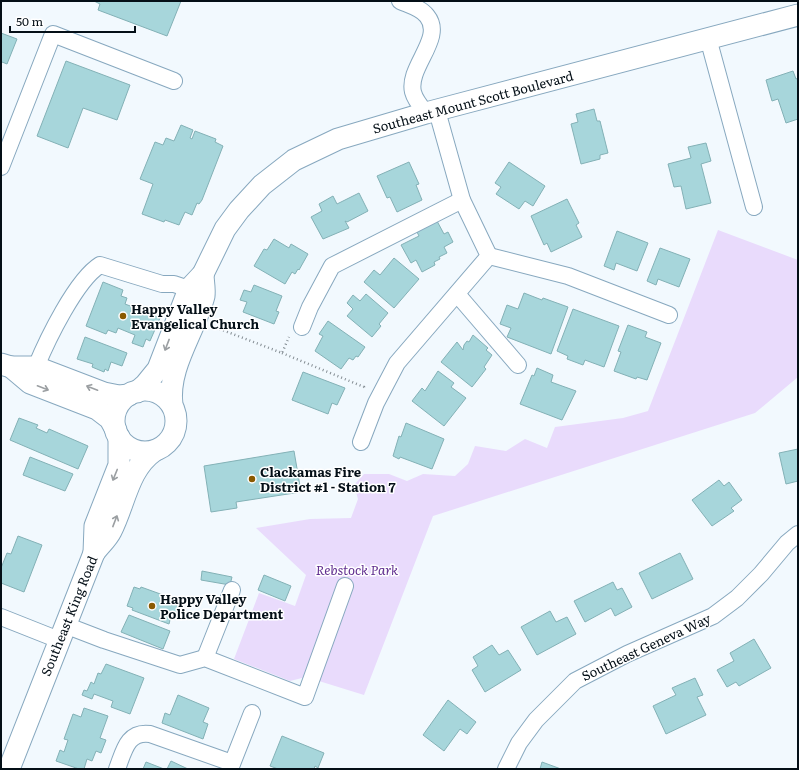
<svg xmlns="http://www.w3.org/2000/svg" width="799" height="770" font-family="Literata,serif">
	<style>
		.green { fill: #e9dbfc }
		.building { fill: #a7d6db; stroke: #83b1b6 }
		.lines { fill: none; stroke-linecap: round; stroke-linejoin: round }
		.minor-casing { stroke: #87a8bf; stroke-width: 18 }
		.major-casing { stroke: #87a8bf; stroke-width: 23 }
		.path { stroke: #848d93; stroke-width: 2.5; stroke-dasharray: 1 3; stroke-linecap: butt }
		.minor { stroke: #fff; stroke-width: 16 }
		.major { stroke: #fff; stroke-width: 21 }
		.oneway { stroke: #9b9fa2 }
		.poi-dot { fill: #8a5a01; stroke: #fff; stroke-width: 1.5 }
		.labels { text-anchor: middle; stroke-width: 3; stroke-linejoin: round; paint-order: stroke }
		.street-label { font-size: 13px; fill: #040f17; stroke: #fff }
		.poi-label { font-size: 13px; font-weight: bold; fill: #040f17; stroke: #fff; text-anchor: start }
		.park-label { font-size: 13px; font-style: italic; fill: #602d8f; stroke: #fff }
	</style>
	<rect width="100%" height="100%" fill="#f2f9fe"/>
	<polygon class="green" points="718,230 798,260 798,377 755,413 433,516 364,695 306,677 290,681 234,659 259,593 295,606 306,575 256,528 310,519 351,518 358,499 354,485 364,474 389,474 407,481 423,474 455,476 468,464 475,446 506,451 525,439 547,448 555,427 623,418 648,411"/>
	<g class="building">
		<polygon points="94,1 181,1 167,36 98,10 100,4"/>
		<polygon points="1,33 17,39 7,64 2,62 1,64"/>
		<polygon points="66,61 130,85 117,120 83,108 68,148 37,136"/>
		<polygon points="793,71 796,79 798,78 798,119 786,123 778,99 772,101 766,80"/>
		<polygon points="594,109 597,121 600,121 608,153 600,155 600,159 581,164 571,124 578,122 576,114"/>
		<polygon points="181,125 193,130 190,138 192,139 195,131 216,139 215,142 223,146 202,200 199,204 197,203 192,215 185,212 179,225 165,220 164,222 142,214 153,184 140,179 155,142 163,145 166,138 174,141"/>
		<polygon points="706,143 711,161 701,164 711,203 686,209 681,186 674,187 668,164 691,158 688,147"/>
		<polygon points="409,162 419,184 416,185 422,200 397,212 390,197 387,198 377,176"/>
		<polygon points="509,162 545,186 533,206 525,201 519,209 496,194 501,187 495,183"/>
		<polygon points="359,193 368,211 347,222 345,221 349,228 323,239 311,217 322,211 319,204 333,196 337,204"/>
		<polygon points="567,199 579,223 576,225 582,237 551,252 547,243 544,245 531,216"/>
		<polygon points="437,221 444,234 448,232 453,242 444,247 447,253 439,257 440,259 434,262 435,265 422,272 416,260 411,263 401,245 419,236 417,232"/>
		<polygon points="617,231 648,243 637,271 616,263 614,270 604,266"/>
		<polygon points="274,239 289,248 291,244 308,254 299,270 298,269 295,274 292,272 285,284 254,266 264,249 267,250"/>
		<polygon points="660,248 690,259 679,287 658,279 656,285 647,281"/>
		<polygon points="394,258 419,279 394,308 364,282 374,270 380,275"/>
		<polygon points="103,282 123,290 121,296 127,298 125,304 146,312 147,308 154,311 152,315 160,318 150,341 146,339 143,347 132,343 135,335 118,328 116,333 108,330 106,334 86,326"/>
		<polygon points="254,285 282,296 276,311 279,312 274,324 243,312 247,302 240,300 244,290 251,292"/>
		<polygon points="524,293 542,300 543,298 568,307 551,354 507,337 511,328 500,324 507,305 518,309"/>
		<polygon points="366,294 388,313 379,324 381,326 372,337 347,316 353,309 347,303 353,295 360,301"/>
		<polygon points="573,309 619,326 604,367 585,360 583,365 567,359 568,356 557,351"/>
		<polygon points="328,321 365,347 358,357 356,356 353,360 349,358 341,369 315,351 323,336 319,334"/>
		<polygon points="628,325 647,332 645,337 661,343 647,380 637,377 636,379 614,371 621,352 618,351"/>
		<polygon points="473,335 488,348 486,350 492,355 484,367 486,369 472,387 441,362 457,342 463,350 464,345 467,341 469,342"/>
		<polygon points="85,337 127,353 122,366 111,362 108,371 105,369 104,372 92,367 93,364 77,359"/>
		<polygon points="537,368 553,375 551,382 576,391 562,420 520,404 532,375 534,376"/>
		<polygon points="438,371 454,383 451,387 466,398 444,426 412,401 422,388 425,391"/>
		<polygon points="303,372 345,388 337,405 332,403 328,414 292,400"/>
		<polygon points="19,418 38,425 36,428 47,433 49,429 88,446 78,469 10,440"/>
		<polygon points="406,423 444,439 432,469 400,457 399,459 393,456 399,436 401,437"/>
		<polygon points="798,449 798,481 786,484 779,453"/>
		<polygon points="294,451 301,492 236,502 237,508 211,512 204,466"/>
		<polygon points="30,457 73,474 65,491 23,475"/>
		<polygon points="719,480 724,486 729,482 742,500 731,508 734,511 712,526 692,500"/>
		<polygon points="18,536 42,545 24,592 1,583 1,568 7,553 11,554"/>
		<polygon points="680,553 693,579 652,599 639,573"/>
		<polygon points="202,571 232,577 230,585 201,580"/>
		<polygon points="264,575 291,586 285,601 258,590"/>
		<polygon points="613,582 617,590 622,588 632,607 615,616 611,608 585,622 574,601"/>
		<polygon points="134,587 140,589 141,587 177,600 176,605 181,608 177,618 171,616 169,624 132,610 133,608 127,606"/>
		<polygon points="550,611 556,622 567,617 576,634 537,655 521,627"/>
		<polygon points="129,615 170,631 163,649 121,632"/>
		<polygon points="754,639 771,668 739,686 736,682 727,687 717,670 734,661 730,653"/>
		<polygon points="492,645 499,655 508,650 521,670 485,692 472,670 478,666 473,657"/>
		<polygon points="106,664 144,678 130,714 111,707 113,701 94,694 92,699 82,695 84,690 87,691 91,682 94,684 98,673 101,674"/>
		<polygon points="695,678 703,695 697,697 706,715 666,734 653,706 676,695 672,688"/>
		<polygon points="178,695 209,708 203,722 208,724 203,739 162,723 165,713 170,715"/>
		<polygon points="448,700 476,722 467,734 460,729 444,751 423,735"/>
		<polygon points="84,708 108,716 100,738 106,740 101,753 96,751 92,761 87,759 84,769 79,769 56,761 60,750 64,752 68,740 64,739 73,714 81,717"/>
		<polygon points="282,736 324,753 318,768 315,766 314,769 278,769 270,766"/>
		<polygon points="171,761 188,769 167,769"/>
		<polygon points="146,762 164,769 143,769"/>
		<polygon points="542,762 561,769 540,769"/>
	</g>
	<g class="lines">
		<g class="minor-casing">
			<g id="minor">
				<path d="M400,1C409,5 421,8 427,16C445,38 407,67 413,92C415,100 421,107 426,113"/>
				<polyline points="708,38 754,207"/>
				<polyline points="1,167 53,34 174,81"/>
				<polyline points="489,256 568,276 669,315"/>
				<polyline points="457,294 518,365"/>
				<polyline points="302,327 310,307 332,266 462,200"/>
				<path d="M36,367C47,340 76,280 100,265L162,284H174L189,289"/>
				<polyline points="361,442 376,403 397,363 489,256 462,200 437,111"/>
				<polyline points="1,617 59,640"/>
				<polyline points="65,625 104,640 180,665 205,658 305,697 345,586"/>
				<polyline points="205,658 232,590"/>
				<path d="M117,769C124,751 127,731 150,734L232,763"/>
				<polyline points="230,769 252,713"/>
				<polyline points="506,769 519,743 536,720 575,681 627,654 713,616 737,598 761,574 787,543 798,534"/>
			</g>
		</g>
		<g class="major-casing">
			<g id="major">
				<polyline points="1,364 11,367 30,383 97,409 110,419 116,430"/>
				<polyline points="11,367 36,367 104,393 119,396 129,395"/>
				<circle cx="145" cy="421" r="31"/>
				<polyline points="137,392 145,385 158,369 189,289 203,274 225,229 239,210 262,185 294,160 338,139 426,113 798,15"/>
				<path d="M172,405C167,367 195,332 204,296C205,289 203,281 203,274"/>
				<polyline points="94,553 95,526 119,465 119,437"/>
				<path d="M9,769L94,553C99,546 107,539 111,531C125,504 128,469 154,451"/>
			</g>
		</g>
		<g class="path">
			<polyline points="212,326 282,353 289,337"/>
			<polyline points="282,353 364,387 363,390"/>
		</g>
		<use href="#minor" class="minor"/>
		<use href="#major" class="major"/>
	</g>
	<defs><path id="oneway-shaft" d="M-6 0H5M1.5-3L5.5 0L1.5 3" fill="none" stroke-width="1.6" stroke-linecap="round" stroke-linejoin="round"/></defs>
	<g class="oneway">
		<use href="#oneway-shaft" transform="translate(167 345) rotate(111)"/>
		<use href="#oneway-shaft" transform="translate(43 388) rotate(21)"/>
		<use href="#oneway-shaft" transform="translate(92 388) rotate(-159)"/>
		<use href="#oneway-shaft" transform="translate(115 475) rotate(112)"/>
		<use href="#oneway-shaft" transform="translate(115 521) rotate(-69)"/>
	</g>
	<g class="poi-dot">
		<circle cx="123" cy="316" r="4"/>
		<circle cx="252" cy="479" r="4"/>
		<circle cx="152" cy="606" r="4"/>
	</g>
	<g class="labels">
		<g class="street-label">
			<text transform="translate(473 102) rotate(-15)" y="5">Southeast Mount Scott Boulevard</text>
			<text transform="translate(69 616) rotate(-68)" y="5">Southeast King Road</text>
			<text transform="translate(646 647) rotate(-25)" y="5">Southeast Geneva Way</text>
		</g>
		<g class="poi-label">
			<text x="131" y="314">Happy Valley<tspan x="131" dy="15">Evangelical Church</tspan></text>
			<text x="260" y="477">Clackamas Fire<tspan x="260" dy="15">District #1 - Station 7</tspan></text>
			<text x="160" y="604">Happy Valley<tspan x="160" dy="15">Police Department</tspan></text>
		</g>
		<g class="park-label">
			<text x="357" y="575">Rebstock Park</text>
		</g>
	</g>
	<rect width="799" height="770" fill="none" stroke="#040f17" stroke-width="4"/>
	<path d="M10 26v6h125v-6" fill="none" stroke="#040f17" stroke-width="2"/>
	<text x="16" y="26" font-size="12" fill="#040f17" stroke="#ffffff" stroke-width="3" paint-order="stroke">50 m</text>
</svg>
